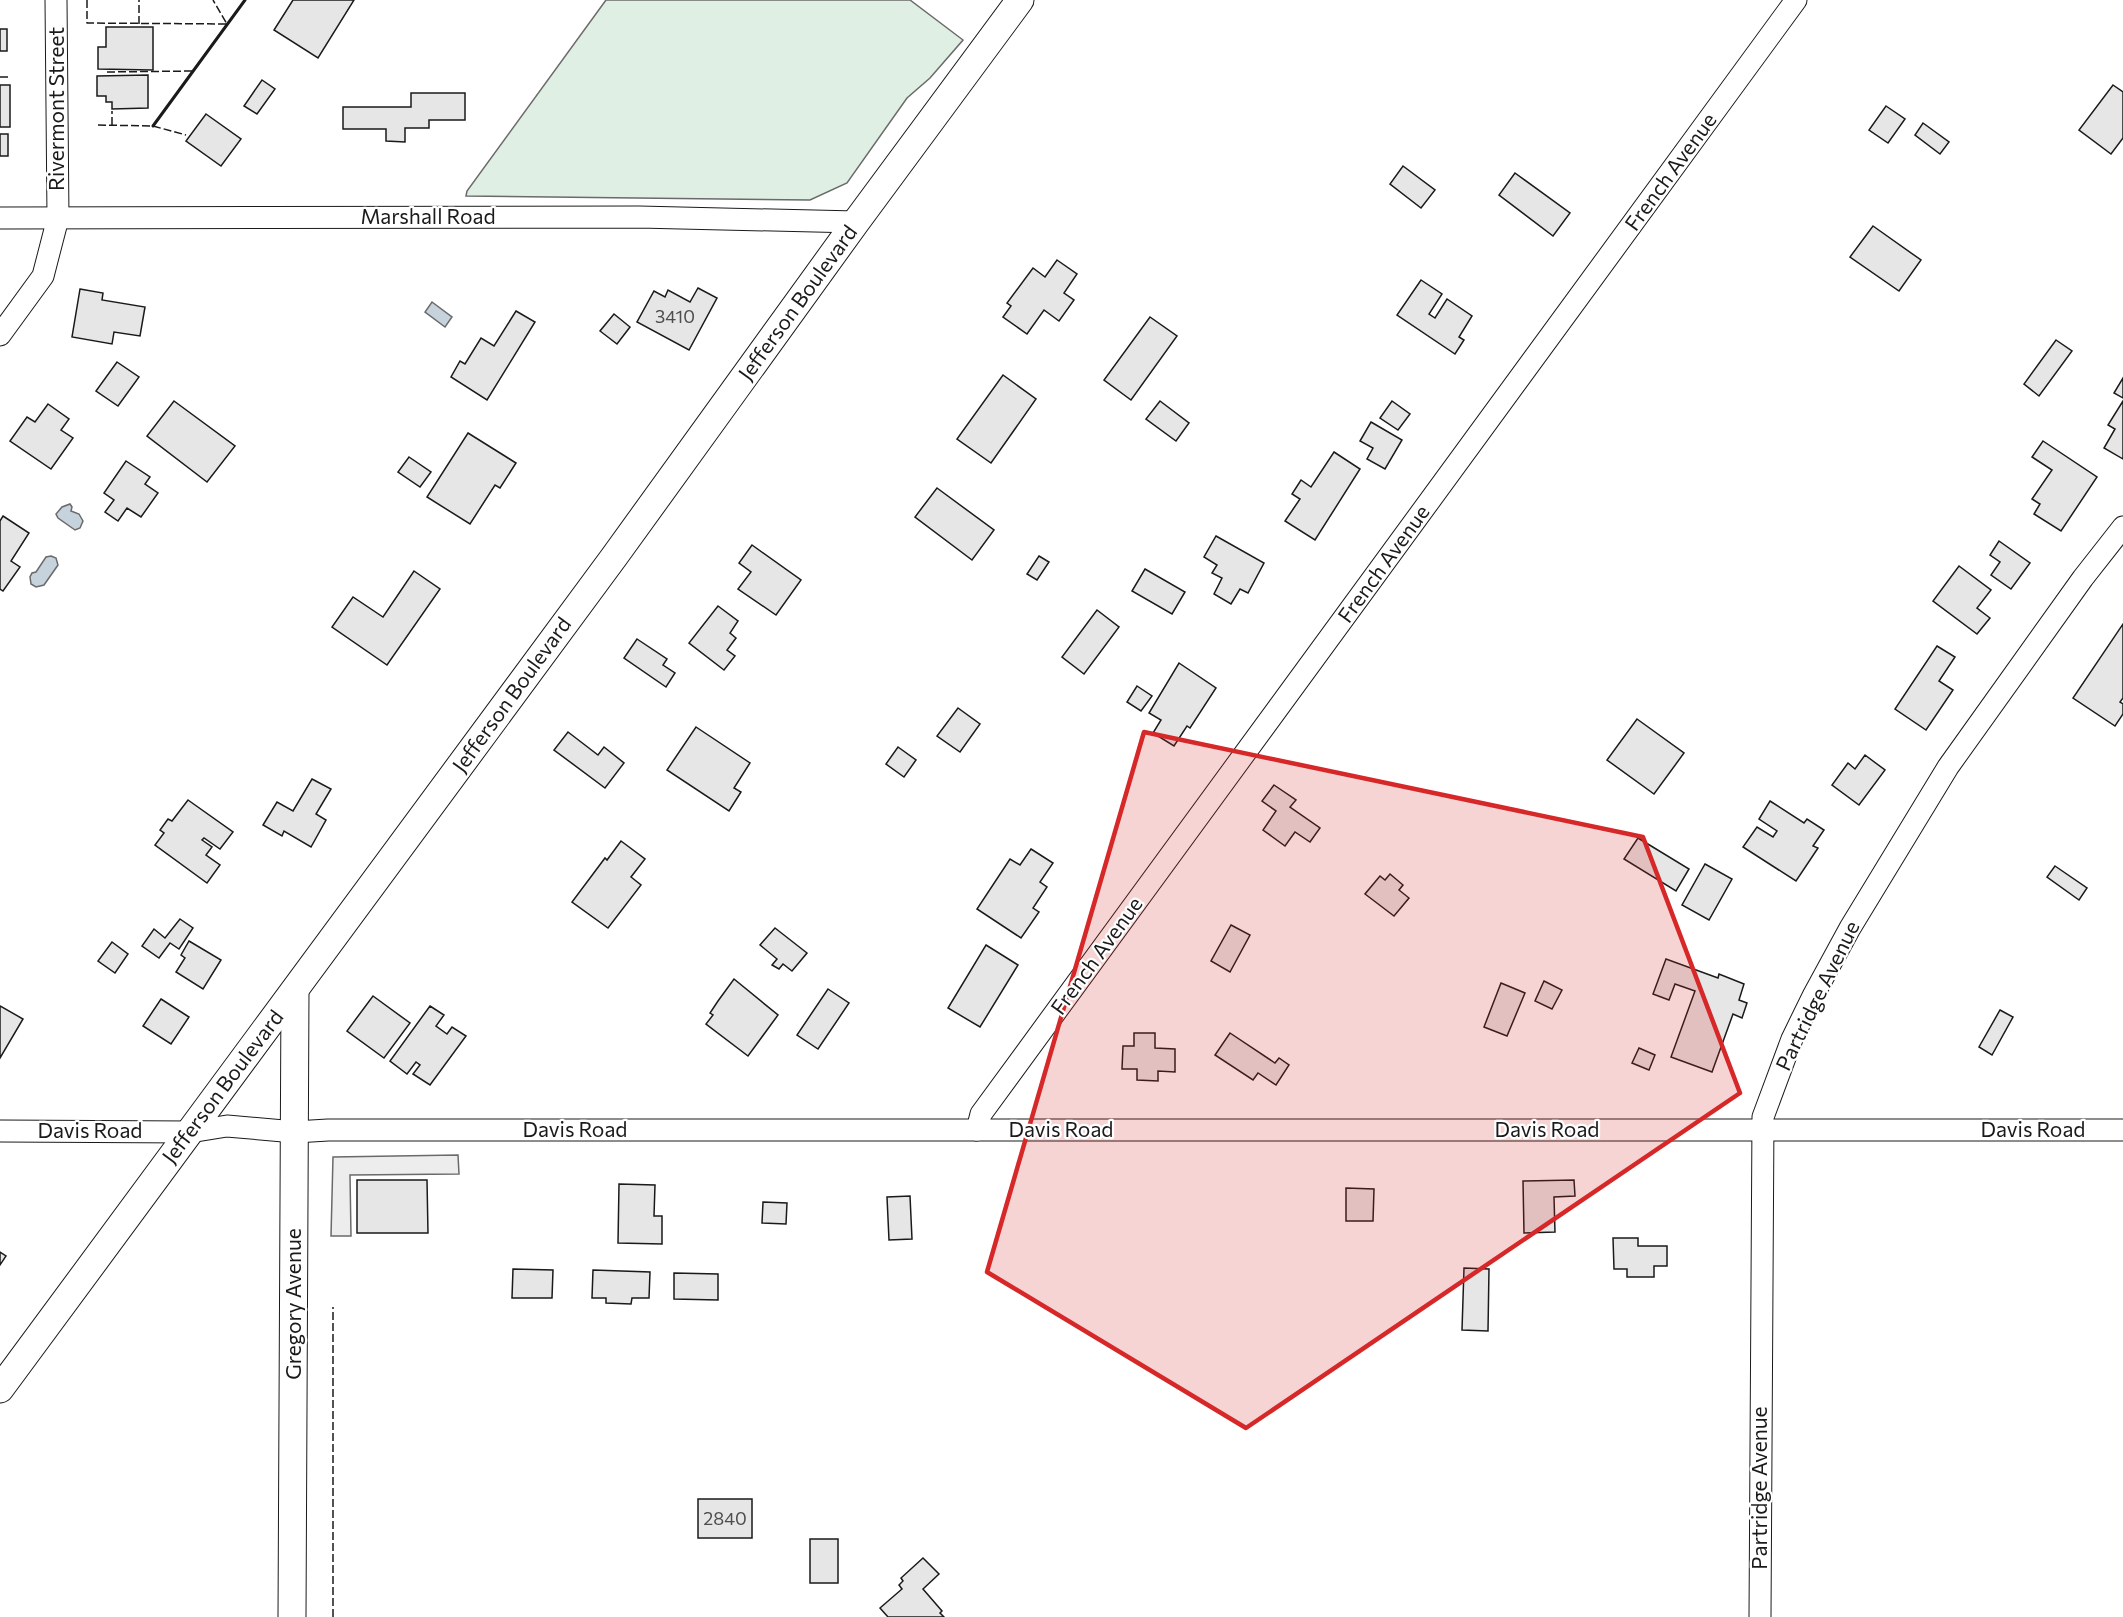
<svg xmlns="http://www.w3.org/2000/svg" width="2123" height="1617" font-family="Commissioner,sans-serif">
	<style>
		.green { fill: #e0efe3; stroke: #6a6a6a; stroke-width: 1.5 }
		.parking { fill: #ededed; stroke: #6a6a6a; stroke-width: 1.5 }
		.water { fill: #c6d2dc; stroke: #6a6a6a; stroke-width: 1.5 }
		.building { fill: #e6e6e6; stroke: #1a1a1a; stroke-width: 1.5 }
		.lines { fill: none; stroke-linecap: round; stroke-linejoin: round }
		.minor-casing { stroke: #1a1a1a; stroke-width: 23 }
		.major-casing { stroke: #1a1a1a; stroke-width: 29 }
		.minor { stroke: #fff; stroke-width: 21 }
		.major { stroke: #fff; stroke-width: 27 }
		.fence { stroke: #1a1a1a; stroke-width: 1.5; stroke-dasharray: 8 3; stroke-linecap: butt }
		.wall { stroke: #1a1a1a; stroke-width: 3 }
		.marked { fill: #d62828; fill-opacity: 0.2; stroke: #d62828; stroke-width: 4.5; stroke-linejoin: round }
		.labels { text-anchor: middle; stroke-width: 4.5; stroke-linejoin: round; paint-order: stroke }
		.number-label { font-size: 18px; fill: #4d4d4d }
		.street-label { font-size: 21px; fill: #1a1a1a; stroke: #fff }
	</style>
	<rect width="100%" height="100%" fill="#fff"/>
	<polygon class="green" points="606,0 910,0 963,40 930,78 907,98 847,183 810,200 466,196 467,191"/>
	<polygon class="parking" points="458,1155 459,1174 350,1175 351,1236 331,1236 333,1157"/>
	<g class="water">
		<polygon points="432,302 452,317 445,327 425,312"/>
		<polygon points="70,504 72,507 71,511 79,514 83,521 80,528 75,530 58,518 56,514 62,507"/>
		<polygon points="51,556 56,558 58,565 44,585 36,587 31,584 30,577 32,573 36,572 46,557"/>
	</g>
	<g class="building">
		<polygon points="293,0 354,0 318,58 274,30"/>
		<polygon points="106,27 153,27 153,70 98,69 98,47 106,47"/>
		<rect x="0" y="29" width="7" height="22"/>
		<polygon points="148,75 148,108 112,109 112,102 106,102 106,96 97,96 97,76"/>
		<polygon points="262,80 275,89 257,114 244,106"/>
		<rect x="0" y="85" width="10" height="42"/>
		<polygon points="2113,85 2123,92 2123,138 2111,154 2079,130"/>
		<polygon points="411,93 465,93 465,120 429,120 429,128 405,128 405,142 386,141 386,129 343,129 343,107 411,107"/>
		<polygon points="1886,106 1905,119 1888,143 1869,130"/>
		<polygon points="206,114 241,139 221,166 186,141"/>
		<polygon points="1923,123 1949,142 1940,154 1915,135"/>
		<rect x="0" y="134" width="8" height="22"/>
		<polygon points="1403,166 1435,190 1421,208 1390,184"/>
		<polygon points="1515,173 1570,213 1553,236 1499,195"/>
		<polygon points="1873,226 1921,260 1899,291 1850,257"/>
		<polygon points="1057,260 1077,274 1064,293 1074,300 1059,321 1044,310 1027,334 1003,317 1011,306 1007,303 1033,268 1045,277"/>
		<polygon points="1421,280 1442,294 1429,314 1435,318 1447,299 1472,316 1459,337 1464,340 1455,354 1397,315"/>
		<polygon points="698,288 717,298 689,350 637,322 654,291 665,297 668,290 690,302"/>
		<polygon points="80,289 103,293 102,300 145,307 140,336 114,332 112,344 72,337"/>
		<polygon points="516,311 535,322 487,400 451,377 460,361 465,364 481,338 494,346"/>
		<polygon points="614,314 630,327 617,344 600,331"/>
		<polygon points="1150,317 1177,336 1131,400 1104,380"/>
		<polygon points="2056,340 2072,351 2039,396 2024,384"/>
		<polygon points="117,362 139,377 118,406 96,391"/>
		<polygon points="1003,375 1036,399 991,463 957,439"/>
		<polygon points="2123,378 2123,398 2114,393"/>
		<polygon points="174,401 235,446 207,482 147,436"/>
		<polygon points="1160,401 1189,423 1176,441 1146,419"/>
		<polygon points="1392,401 1410,414 1398,430 1380,418"/>
		<polygon points="2123,401 2123,459 2104,448 2115,429 2108,425"/>
		<polygon points="48,404 69,419 61,430 73,438 51,469 10,441 27,417 35,422"/>
		<polygon points="1371,422 1402,440 1385,469 1367,459 1373,448 1360,441"/>
		<polygon points="468,433 516,463 500,488 495,485 470,524 427,497"/>
		<polygon points="2043,441 2097,477 2061,531 2034,514 2040,504 2032,499 2052,470 2032,457"/>
		<polygon points="1334,452 1360,469 1315,540 1285,521 1300,499 1292,494 1301,480 1311,487"/>
		<polygon points="409,457 431,472 420,487 398,472"/>
		<polygon points="126,461 150,477 145,484 158,493 141,517 127,508 118,521 105,512 114,500 104,493"/>
		<polygon points="937,488 994,530 972,560 915,517"/>
		<polygon points="3,516 29,533 11,561 20,567 3,591 0,589 0,521"/>
		<polygon points="1216,536 1264,563 1248,593 1240,589 1231,604 1214,594 1222,578 1212,573 1217,565 1204,557"/>
		<polygon points="1999,541 2030,563 2011,589 1991,575 2000,562 1990,555"/>
		<polygon points="752,545 801,580 776,615 738,589 751,572 739,563"/>
		<polygon points="1039,556 1049,562 1037,580 1027,574"/>
		<polygon points="1959,566 1991,590 1977,608 1990,618 1977,634 1933,601"/>
		<polygon points="1145,569 1185,592 1172,614 1132,591"/>
		<polygon points="414,571 440,589 387,665 332,627 353,597 383,617"/>
		<polygon points="718,606 738,621 730,633 736,638 727,650 735,656 724,670 689,643"/>
		<polygon points="1097,610 1119,627 1084,674 1062,657"/>
		<polygon points="2123,624 2123,698 2120,702 2123,704 2123,714 2115,726 2073,698"/>
		<polygon points="637,639 667,659 663,665 675,673 666,687 624,658"/>
		<polygon points="1937,646 1955,657 1939,681 1953,690 1926,730 1895,709"/>
		<polygon points="1179,663 1216,688 1190,728 1187,726 1174,746 1153,733 1161,720 1149,713"/>
		<polygon points="1137,686 1152,696 1141,711 1127,702"/>
		<polygon points="958,708 980,724 960,752 937,736"/>
		<polygon points="1637,719 1684,753 1654,794 1607,760"/>
		<polygon points="696,727 750,763 734,788 741,792 729,811 667,770"/>
		<polygon points="568,732 598,755 604,747 624,763 605,788 554,750"/>
		<polygon points="898,747 916,760 904,777 886,764"/>
		<polygon points="1865,755 1885,770 1859,805 1832,785 1848,763 1855,769"/>
		<polygon points="312,779 331,789 316,814 326,820 311,847 284,831 282,836 263,825 277,802 293,811"/>
		<polygon points="1274,785 1296,800 1290,807 1320,828 1310,842 1295,832 1285,846 1263,830 1276,811 1262,801"/>
		<polygon points="188,800 233,832 220,849 204,838 202,840 212,847 206,855 220,865 207,883 155,845 164,833 160,830 168,819 172,821"/>
		<polygon points="1770,801 1804,823 1807,819 1824,830 1813,846 1818,848 1796,881 1743,847 1757,827 1773,837 1777,831 1759,819"/>
		<polygon points="1638,838 1689,869 1676,891 1624,859"/>
		<polygon points="621,841 645,859 631,877 641,885 608,928 572,902 605,858 607,860"/>
		<polygon points="1031,849 1053,863 1040,882 1047,887 1033,908 1039,912 1021,938 977,909 1010,859 1020,865"/>
		<polygon points="1705,864 1732,879 1709,920 1682,905"/>
		<polygon points="2055,866 2087,888 2079,900 2047,877"/>
		<polygon points="1390,874 1403,885 1399,890 1409,898 1394,916 1365,894 1380,876 1385,880"/>
		<polygon points="180,919 193,928 179,949 170,943 159,958 142,946 154,929 165,938"/>
		<polygon points="1231,925 1250,935 1230,972 1211,961"/>
		<polygon points="775,928 807,953 792,971 783,964 779,969 772,965 777,959 760,945"/>
		<polygon points="189,941 221,960 203,989 176,972 185,958 181,955"/>
		<polygon points="112,942 128,954 115,973 98,961"/>
		<polygon points="986,945 1018,965 980,1027 948,1008"/>
		<polygon points="1666,959 1718,978 1719,974 1744,984 1739,1000 1747,1003 1742,1018 1733,1014 1712,1072 1671,1057 1695,991 1675,984 1669,1000 1653,994"/>
		<polygon points="734,979 778,1015 748,1056 706,1024 713,1015 710,1013 718,1001"/>
		<polygon points="1544,981 1562,990 1552,1009 1535,1001"/>
		<polygon points="1501,983 1525,993 1507,1036 1484,1027"/>
		<polygon points="828,989 849,1003 818,1049 797,1035"/>
		<polygon points="373,996 410,1023 384,1058 347,1031"/>
		<polygon points="161,999 189,1017 171,1044 143,1026"/>
		<polygon points="0,1006 23,1019 0,1058"/>
		<polygon points="430,1006 444,1015 436,1026 447,1034 452,1027 466,1036 430,1085 413,1074 420,1065 416,1062 407,1074 390,1061"/>
		<polygon points="2000,1010 2013,1017 1992,1055 1979,1047"/>
		<polygon points="1134,1033 1155,1033 1155,1048 1175,1049 1175,1072 1158,1071 1158,1081 1137,1080 1137,1069 1122,1069 1123,1046 1134,1046"/>
		<polygon points="1230,1033 1275,1063 1279,1058 1289,1065 1276,1085 1258,1073 1253,1080 1215,1055"/>
		<polygon points="1639,1048 1655,1055 1649,1070 1632,1063"/>
		<polygon points="357,1180 427,1180 428,1233 357,1233"/>
		<polygon points="1574,1180 1575,1196 1554,1197 1555,1232 1524,1233 1523,1181"/>
		<polygon points="619,1184 655,1185 654,1216 662,1216 662,1244 618,1243"/>
		<polygon points="1346,1188 1374,1189 1373,1221 1346,1221"/>
		<polygon points="910,1196 912,1239 889,1240 887,1197"/>
		<polygon points="763,1202 787,1203 786,1224 762,1223"/>
		<polygon points="1613,1238 1638,1238 1638,1246 1667,1246 1667,1266 1654,1266 1654,1277 1627,1277 1627,1269 1614,1269"/>
		<polygon points="0,1252 6,1256 0,1265"/>
		<polygon points="1464,1268 1489,1269 1488,1331 1462,1330"/>
		<polygon points="513,1269 553,1270 552,1298 512,1298"/>
		<polygon points="593,1270 650,1272 649,1298 632,1298 631,1304 606,1303 606,1298 592,1298"/>
		<polygon points="674,1273 718,1274 718,1300 674,1299"/>
		<rect x="698" y="1499" width="54" height="39"/>
		<rect x="810" y="1539" width="28" height="44"/>
		<polygon points="923,1558 939,1574 923,1589 942,1611 940,1613 944,1617 888,1617 880,1608 902,1589 899,1585 903,1581 901,1578"/>
	</g>
	<g class="lines">
		<g class="minor-casing">
			<g id="minor">
				<polyline points="0,218 639,217 856,222"/>
				<polyline points="0,335 43,276 58,218 56,0"/>
				<polyline points="977,1130 981,1114 1796,0"/>
				<polyline points="0,1131 190,1132 227,1126 295,1132 328,1130 2123,1130"/>
				<polyline points="1760,1617 1763,1117 1792,1039 1813,996 1850,928 1948,767 2083,578 2123,527"/>
			</g>
		</g>
		<g class="major-casing">
			<g id="major">
				<polyline points="0,1389 614,557 856,222 1020,0"/>
				<polyline points="292,1617 295,991"/>
			</g>
		</g>
		<use href="#minor" class="minor"/>
		<use href="#major" class="major"/>
		<g class="fence">
			<polyline points="87,0 87,23 227,24 213,0"/>
			<polyline points="139,24 139,0"/>
			<polyline points="107,72 193,71"/>
			<polyline points="0,77 8,77"/>
			<polyline points="98,125 153,126 186,135"/>
			<polyline points="112,125 112,111"/>
			<polyline points="333,1617 333,1307"/>
		</g>
		<polyline class="wall" points="153,126 245,0"/>
	</g>
	<path class="marked" d="M1144,732L1643,837L1740,1093L1246,1428L987,1272Z"/>
	<g class="labels">
		<g class="number-label">
			<text x="675" y="323">3410</text>
			<text x="725" y="1525">2840</text>
		</g>
		<g class="street-label">
			<text transform="translate(57 109) rotate(-90)" y="7">Rivermont Street</text>
			<text transform="translate(1671 172) rotate(-54)" y="7">French Avenue</text>
			<text x="428" y="224">Marshall Road</text>
			<text transform="translate(798 303) rotate(-54)" y="7">Jefferson Boulevard</text>
			<text transform="translate(1384 564) rotate(-54)" y="7">French Avenue</text>
			<text transform="translate(512 695) rotate(-54)" y="7">Jefferson Boulevard</text>
			<text transform="translate(1097 956) rotate(-54)" y="7">French Avenue</text>
			<text transform="translate(1818 996) rotate(-64)" y="7">Partridge Avenue</text>
			<text transform="translate(223 1087) rotate(-53)" y="7">Jefferson Boulevard</text>
			<text x="575" y="1137">Davis Road</text>
			<text x="1061" y="1137">Davis Road</text>
			<text x="1547" y="1137">Davis Road</text>
			<text x="2033" y="1137">Davis Road</text>
			<text x="90" y="1138">Davis Road</text>
			<text transform="translate(294 1304) rotate(-90)" y="7">Gregory Avenue</text>
			<text transform="translate(1760 1488) rotate(-90)" y="7">Partridge Avenue</text>
		</g>
	</g>
</svg>
